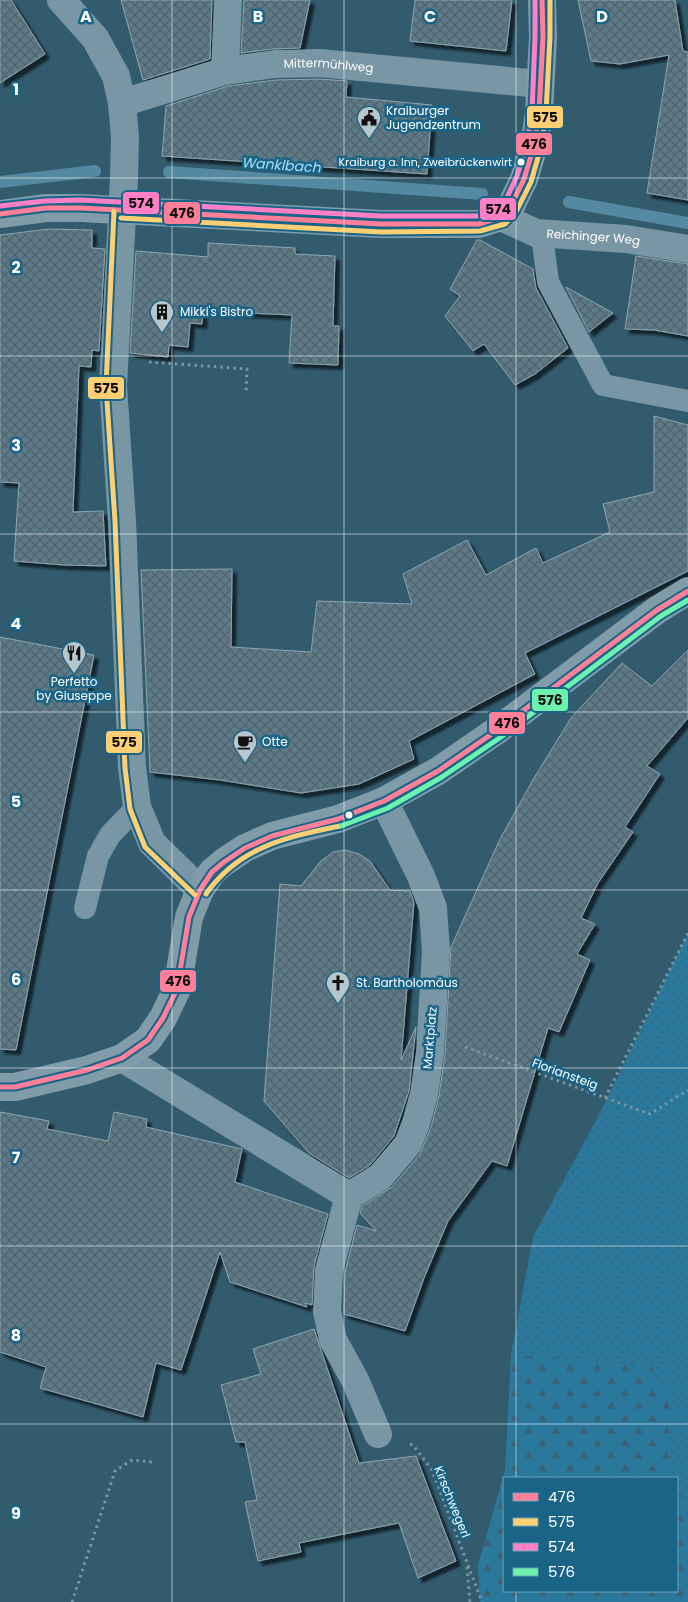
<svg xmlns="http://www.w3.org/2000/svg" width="688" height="1602" font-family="Poppins,sans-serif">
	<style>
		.grass { fill: url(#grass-dots) }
		.forest { fill: url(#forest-firs) }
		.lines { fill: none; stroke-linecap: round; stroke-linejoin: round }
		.stream { stroke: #5589a2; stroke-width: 12 }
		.building { fill: url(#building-cross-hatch); stroke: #8da6b1; filter: url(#shadow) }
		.path { stroke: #7996a4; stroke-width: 3; stroke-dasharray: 2.5 4; stroke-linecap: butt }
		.lane { stroke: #7996a4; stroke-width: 22 }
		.street { stroke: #7996a4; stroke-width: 28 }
		.secondary { stroke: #809ca8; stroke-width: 28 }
		.bus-1-casing { stroke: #196487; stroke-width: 9 }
		.bus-2-casing { stroke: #196487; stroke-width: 9 }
		.bus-3-casing { stroke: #196487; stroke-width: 9 }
		.bus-4-casing { stroke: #196487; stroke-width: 9 }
		.bus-1 { stroke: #ff8098; stroke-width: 5 }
		.bus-2 { stroke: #fed073; stroke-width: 5 }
		.bus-3 { stroke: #ff80c5; stroke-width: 5 }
		.bus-4 { stroke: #6df2ae; stroke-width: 5 }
		.grid { fill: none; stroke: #fff; stroke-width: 1; stroke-opacity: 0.55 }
		.bus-dot { fill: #fff; stroke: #196487; stroke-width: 2 }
		.labels { text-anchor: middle; stroke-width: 5; stroke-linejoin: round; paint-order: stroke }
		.bus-label { font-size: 11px; fill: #fff; stroke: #196487; text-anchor: end }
		.street-label { font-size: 12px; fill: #fff; stroke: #196487 }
		.poi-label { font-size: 12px; fill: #fff; stroke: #196487; text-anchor: start }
		.water-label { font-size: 14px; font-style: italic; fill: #acdef4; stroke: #196487 }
		.grid-label { font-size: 16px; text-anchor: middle; font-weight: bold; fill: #fff; stroke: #196487; stroke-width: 5; stroke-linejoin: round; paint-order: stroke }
		.line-badge { stroke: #196487; stroke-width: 2 }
		.pale-badge-label { font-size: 14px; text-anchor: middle; font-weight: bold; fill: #111 }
	</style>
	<defs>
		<pattern id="grass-dots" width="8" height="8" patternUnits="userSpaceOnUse" patternTransform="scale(1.25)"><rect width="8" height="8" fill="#2a799d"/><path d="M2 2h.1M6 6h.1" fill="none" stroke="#3b6274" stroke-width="1.8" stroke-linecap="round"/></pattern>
		<pattern id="forest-firs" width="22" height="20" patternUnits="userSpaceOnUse" patternTransform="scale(1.25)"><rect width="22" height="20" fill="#2a799d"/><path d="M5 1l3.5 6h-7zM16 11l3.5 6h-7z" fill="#3b6274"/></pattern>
		<pattern id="building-cross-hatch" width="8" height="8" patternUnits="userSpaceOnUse" patternTransform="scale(1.25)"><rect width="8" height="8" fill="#5c7a88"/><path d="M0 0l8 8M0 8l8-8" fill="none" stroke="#54636a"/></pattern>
		<filter id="shadow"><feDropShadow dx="4.5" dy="4.5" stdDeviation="1" flood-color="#0009"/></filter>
	</defs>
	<rect width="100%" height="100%" fill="#325b6e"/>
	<polygon class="grass" points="688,933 688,1499 677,1493 677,1478 668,1478 676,1411 651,1366 511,1355 533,1237 600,1113"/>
	<polygon class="forest" points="511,1355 651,1366 676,1411 668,1478 504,1478 504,1591 677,1591 677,1493 688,1499 688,1602 480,1602 478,1565 505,1470"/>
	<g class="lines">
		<g class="stream">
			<polyline points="169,172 482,194"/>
			<polyline points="0,182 95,171"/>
			<polyline points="569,202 688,223"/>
		</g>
	</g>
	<g class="building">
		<polygon points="0,0 11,0 45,54 0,83"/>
		<polygon points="121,0 212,0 210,59 143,80"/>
		<polygon points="244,0 310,0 300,48 273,49 241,53"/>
		<polygon points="415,0 512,0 506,51 410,41"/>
		<polygon points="578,0 675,0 683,51 688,52 688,200 647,193 669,55 620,64 591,61"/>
		<polygon points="319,79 347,81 346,97 432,105 427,174 162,156 166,106 228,86 276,80"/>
		<polygon points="49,229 92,230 92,248 105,249 99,351 92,350 91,367 79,366 73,512 103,511 106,566 64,565 14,561 19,483 0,482 0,235"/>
		<polygon points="477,240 480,240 533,269 536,288 568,348 535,374 515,385 484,344 473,351 445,316 460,296 450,289"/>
		<polygon points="208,243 295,248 295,254 335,256 333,326 339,326 338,365 289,363 292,315 203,311 202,324 190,323 188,347 169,345 168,357 130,353 136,251 208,257"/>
		<polygon points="636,256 688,264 688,336 654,330 625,329"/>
		<polygon points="566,287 613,313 589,332"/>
		<polygon points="654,416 688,425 688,571 525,653 535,674 409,741 414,759 359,784 301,793 220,780 150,772 141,570 232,569 231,647 311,652 317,601 412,604 403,574 467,540 486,575 536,548 543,563 610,532 603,504 654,492"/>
		<polygon points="0,637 94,655 16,1050 0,1049"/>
		<polygon points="688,650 688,718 647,766 660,774 625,827 633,832 598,883 581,918 595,924 577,954 590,960 559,1032 548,1028 507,1166 492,1161 448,1221 424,1278 405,1331 344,1314 345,1272 357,1225 376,1231 360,1213 362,1206 392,1187 420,1154 431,1127 439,1096 445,1054 451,947 500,839 534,778 571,718 622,663 652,686"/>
		<polygon points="345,850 359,854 370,861 390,890 410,891 414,902 401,1060 416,1027 409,1091 394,1136 370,1165 349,1178 309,1153 264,1101 280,884 301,886 321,861 333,852"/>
		<polygon points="0,1112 49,1121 47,1129 108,1141 114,1112 147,1119 146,1127 242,1149 235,1182 328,1214 314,1266 312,1305 305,1303 307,1307 230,1282 220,1252 181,1370 156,1363 143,1417 40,1388 46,1367 0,1352"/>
		<polygon points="314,1329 359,1463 416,1456 456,1561 418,1578 399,1523 299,1543 301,1552 258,1561 245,1502 257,1500 245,1442 236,1442 221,1385 261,1374 253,1349"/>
	</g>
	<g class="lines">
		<g class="path">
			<polyline points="149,362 247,369 246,394"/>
			<polyline points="465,1047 650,1114 688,1090"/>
			<polyline points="605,1098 688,933"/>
			<polyline points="410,1444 413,1445 432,1470 482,1602"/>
			<polyline points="467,1567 470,1602"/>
			<polyline points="72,1602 115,1471 132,1460 153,1462"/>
		</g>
		<g class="lane">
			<polyline points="536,233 543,243 548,282 603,385 688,401"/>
			<polyline points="85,908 98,856 110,835 137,807"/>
		</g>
		<g class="street">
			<polyline points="61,0 95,38 116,76 122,103 125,137 124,178 113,386 122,521 132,767 137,807 152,843 200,890"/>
			<polyline points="225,71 228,0"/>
			<path id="s1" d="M122,103L225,71L275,64L319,63L540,84"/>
			<path id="s2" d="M501,217L536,233L626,239L688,249"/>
			<polyline points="122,1058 349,1196"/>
			<polyline points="378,1434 355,1380 333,1340 327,1311 329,1270 349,1196 380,1177 408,1144 416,1123 424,1094 430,1052 436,951 433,908 421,876 384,801"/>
		</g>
		<g class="secondary">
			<polyline points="0,214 46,208 81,208 381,224 479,224 501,217 510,208 524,179 534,146 539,113 543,37 542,0"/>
			<polyline points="0,1087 15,1087 87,1070 122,1058 148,1040 163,1018 177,989 189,917 200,890 212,872 224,862 245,848 272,836 338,819 384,801 438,771 496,731 657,610 688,591"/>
		</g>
		<g class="bus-1-casing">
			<g id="bus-1">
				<polyline points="0,214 46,208 81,208 381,224 479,224 501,217 510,208 524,179 534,146 539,113 543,37 542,0"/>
				<polyline points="0,1087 15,1087 87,1070 122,1058 148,1040 163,1018 177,989 189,917 200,890 212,872 224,862 245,848 272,836 338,819 384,801 438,771 496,731 657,610 688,591"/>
			</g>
		</g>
		<g class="bus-2-casing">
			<g id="bus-2">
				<polyline points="114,211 106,386 115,521 125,768 130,809 145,847 195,895"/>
				<polyline points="121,218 381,232 480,231 505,224 516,212 531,182 541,147 546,113 550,37 550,0"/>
				<path d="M206,894C239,847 286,837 340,826"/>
			</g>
		</g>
		<g class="bus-3-casing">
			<polyline id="bus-3" points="0,206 45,201 81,200 381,216 478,216 497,210 504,204 517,176 527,144 532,112 535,37 535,0"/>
		</g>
		<g class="bus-4-casing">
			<polyline id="bus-4" points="341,826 388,808 442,777 501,737 661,616 688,600"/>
		</g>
		<use href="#bus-1" class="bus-1"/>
		<use href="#bus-2" class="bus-2"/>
		<use href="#bus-3" class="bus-3"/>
		<use href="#bus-4" class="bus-4"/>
	</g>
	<path class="grid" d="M172,0V1602M344,0V1602M516,0V1478M0,178H688M0,356H688M0,534H688M0,712H688M0,890H688M0,1068H688M0,1246H688M0,1424H688M516,1591V1602"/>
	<defs>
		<g id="civic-pin" transform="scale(1.25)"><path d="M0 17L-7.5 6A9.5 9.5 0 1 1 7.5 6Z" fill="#b7c6cc" stroke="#196487"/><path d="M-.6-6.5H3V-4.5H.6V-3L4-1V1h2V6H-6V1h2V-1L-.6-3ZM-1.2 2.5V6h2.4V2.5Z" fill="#111"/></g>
		<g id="building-pin" transform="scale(1.25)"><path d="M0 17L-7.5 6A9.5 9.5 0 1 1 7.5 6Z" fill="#b7c6cc" stroke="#196487"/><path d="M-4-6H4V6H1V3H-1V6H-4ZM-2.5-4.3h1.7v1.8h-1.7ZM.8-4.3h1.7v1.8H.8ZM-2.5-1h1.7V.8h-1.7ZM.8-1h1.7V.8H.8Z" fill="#111"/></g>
		<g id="restaurant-pin" transform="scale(1.25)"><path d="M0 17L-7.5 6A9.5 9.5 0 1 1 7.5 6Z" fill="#b7c6cc" stroke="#196487"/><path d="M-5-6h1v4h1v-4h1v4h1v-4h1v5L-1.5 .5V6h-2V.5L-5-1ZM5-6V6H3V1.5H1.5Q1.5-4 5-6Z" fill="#111"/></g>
		<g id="cafe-pin" transform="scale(1.25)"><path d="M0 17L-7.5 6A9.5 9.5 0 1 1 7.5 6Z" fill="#b7c6cc" stroke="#196487"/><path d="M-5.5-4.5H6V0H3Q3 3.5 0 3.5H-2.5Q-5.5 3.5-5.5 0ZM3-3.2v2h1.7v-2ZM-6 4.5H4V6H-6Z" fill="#111"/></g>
		<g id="church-pin" transform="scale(1.25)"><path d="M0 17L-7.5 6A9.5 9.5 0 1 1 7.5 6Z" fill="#b7c6cc" stroke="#196487"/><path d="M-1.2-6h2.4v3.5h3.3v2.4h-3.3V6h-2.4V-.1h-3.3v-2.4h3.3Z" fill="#111"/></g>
	</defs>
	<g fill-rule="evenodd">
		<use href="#civic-pin" x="369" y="118"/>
		<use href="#building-pin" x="162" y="312"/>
		<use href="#restaurant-pin" x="74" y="653"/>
		<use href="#cafe-pin" x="245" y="742"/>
		<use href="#church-pin" x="338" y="983"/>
	</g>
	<g class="bus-dot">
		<circle cx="521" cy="162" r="4.5"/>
		<circle cx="349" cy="815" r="4.5"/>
	</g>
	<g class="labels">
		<g class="bus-label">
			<text x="512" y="166">Kraiburg a. Inn, Zweibrückenwirt</text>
		</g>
		<g class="street-label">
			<text dy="4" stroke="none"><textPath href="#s1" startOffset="212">Mittermühlweg</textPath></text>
			<text dy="4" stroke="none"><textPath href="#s2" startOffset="96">Reichinger Weg</textPath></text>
			<text transform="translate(430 1038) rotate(-85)" y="4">Marktplatz</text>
			<text transform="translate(565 1074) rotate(20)" y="4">Floriansteig</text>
			<text transform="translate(452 1502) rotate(68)" y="4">Kirschwegerl</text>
		</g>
		<g class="poi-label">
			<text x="386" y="115">Kraiburger<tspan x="386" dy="14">Jugendzentrum</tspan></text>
			<text x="180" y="316">Mikki's Bistro</text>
			<text x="74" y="686" text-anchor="middle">Perfetto<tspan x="74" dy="14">by Giuseppe</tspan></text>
			<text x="262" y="746">Otte</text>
			<text x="356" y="987">St. Bartholomäus</text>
		</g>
		<g class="water-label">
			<text transform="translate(282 165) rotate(4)" y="5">Wanklbach</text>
		</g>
	</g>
	<g class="grid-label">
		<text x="86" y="22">A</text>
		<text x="258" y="22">B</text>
		<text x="430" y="22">C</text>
		<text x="602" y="22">D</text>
		<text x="16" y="95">1</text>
		<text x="16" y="273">2</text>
		<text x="16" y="451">3</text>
		<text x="16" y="629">4</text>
		<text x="16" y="807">5</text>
		<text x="16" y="985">6</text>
		<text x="16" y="1163">7</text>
		<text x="16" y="1341">8</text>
		<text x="16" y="1519">9</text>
	</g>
	<g class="line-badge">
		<rect x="526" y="105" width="38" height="24" rx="5" fill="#fed073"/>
		<rect x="515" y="132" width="38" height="24" rx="5" fill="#ff8098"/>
		<rect x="122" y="191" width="38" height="24" rx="5" fill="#ff80c5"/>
		<rect x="479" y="197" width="38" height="24" rx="5" fill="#ff80c5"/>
		<rect x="163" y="201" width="38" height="24" rx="5" fill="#ff8098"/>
		<rect x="87" y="376" width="38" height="24" rx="5" fill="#fed073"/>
		<rect x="531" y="688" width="38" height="24" rx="5" fill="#6df2ae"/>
		<rect x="488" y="711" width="38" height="24" rx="5" fill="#ff8098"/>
		<rect x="105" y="730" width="38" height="24" rx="5" fill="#fed073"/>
		<rect x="159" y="969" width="38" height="24" rx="5" fill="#ff8098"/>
	</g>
	<g class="pale-badge-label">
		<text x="545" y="122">575</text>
		<text x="534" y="149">476</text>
		<text x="141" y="208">574</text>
		<text x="498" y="214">574</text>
		<text x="182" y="218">476</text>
		<text x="106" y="393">575</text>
		<text x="550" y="705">576</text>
		<text x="507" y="728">476</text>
		<text x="124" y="747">575</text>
		<text x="178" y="986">476</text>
	</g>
	<rect x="503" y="1477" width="175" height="115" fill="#196487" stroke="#75a2b7"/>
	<rect x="513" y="1493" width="25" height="8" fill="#ff8098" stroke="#75a2b7"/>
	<text x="548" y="1502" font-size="15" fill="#ffffff">476</text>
	<rect x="513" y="1518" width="25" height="8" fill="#fed073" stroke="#75a2b7"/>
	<text x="548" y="1527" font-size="15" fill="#ffffff">575</text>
	<rect x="513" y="1543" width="25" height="8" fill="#ff80c5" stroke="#75a2b7"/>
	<text x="548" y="1552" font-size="15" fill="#ffffff">574</text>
	<rect x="513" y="1568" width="25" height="8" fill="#6df2ae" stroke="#75a2b7"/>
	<text x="548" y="1577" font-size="15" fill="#ffffff">576</text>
</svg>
